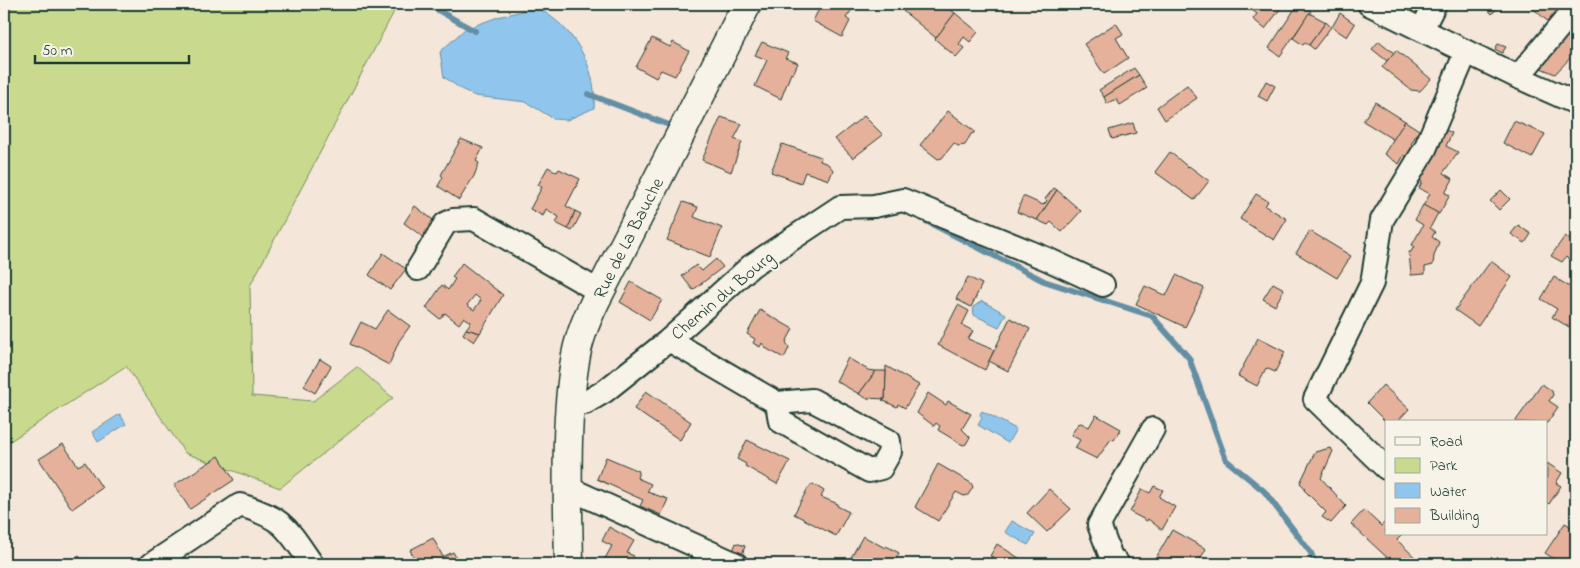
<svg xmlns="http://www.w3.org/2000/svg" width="1580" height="568" font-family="'Indie Flower',sans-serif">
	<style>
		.green { fill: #c9da8e; stroke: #748c61 }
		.water { fill: #90c6ee; stroke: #638fa4 }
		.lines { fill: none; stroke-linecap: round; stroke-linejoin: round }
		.stream { stroke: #638fa4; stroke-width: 6 }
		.building { fill: #e6b19a; stroke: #1f3d34; fill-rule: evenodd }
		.minor-casing { stroke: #1f3d34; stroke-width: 26 }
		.tertiary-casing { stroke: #1f3d34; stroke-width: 31 }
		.minor { stroke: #f7f3e8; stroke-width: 22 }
		.tertiary { stroke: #f7f3e8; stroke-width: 28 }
		.labels { text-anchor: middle; stroke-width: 4; stroke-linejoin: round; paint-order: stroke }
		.street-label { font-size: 18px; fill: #1f3d34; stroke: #f7f3e8 }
	</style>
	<rect width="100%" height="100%" fill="#f4e6d8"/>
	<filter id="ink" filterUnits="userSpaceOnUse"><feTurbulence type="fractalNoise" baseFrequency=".02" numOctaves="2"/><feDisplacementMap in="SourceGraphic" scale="10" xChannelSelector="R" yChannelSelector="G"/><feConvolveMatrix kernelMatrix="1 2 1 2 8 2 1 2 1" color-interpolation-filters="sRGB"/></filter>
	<g filter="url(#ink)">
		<polygon class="green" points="4,4 398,4 250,286 252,396 313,401 357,367 393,398 280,488 185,453 126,366 4,445"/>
		<g class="water">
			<path d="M538,7C547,14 558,21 565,29C585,50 597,80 594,108L567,120L554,119L526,102L475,96L461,89L444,77L440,52L465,29L498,17Z"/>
			<polygon points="982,301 1006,314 999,327 974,315 973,307"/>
			<polygon points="982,411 1016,429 1008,443 978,425 982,418 980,414"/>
			<polygon points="120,414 126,424 98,442 92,432"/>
			<polygon points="1012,521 1035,534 1028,545 1005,532"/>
		</g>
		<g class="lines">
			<g class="stream">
				<polyline points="427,4 475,31"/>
				<polyline points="588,94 669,125"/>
				<polyline points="926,221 1044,281 1152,316 1189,358 1226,460 1264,491 1311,553 1315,564"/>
			</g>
		</g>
		<g class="building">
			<polygon points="638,4 651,4 648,9"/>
			<polygon points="827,4 856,4 846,18 850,21 842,37 813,21 821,5 825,7"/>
			<polygon points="909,4 943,4 955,13 936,38 903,11"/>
			<polygon points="1245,4 1284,4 1265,29 1253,19 1257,14"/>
			<polygon points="1298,4 1311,11 1280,56 1269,48"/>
			<polygon points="1398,4 1426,4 1417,17"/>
			<polygon points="1483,4 1501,4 1492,14"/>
			<polygon points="1528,4 1553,4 1564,13 1553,26"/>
			<polygon points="955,13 978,32 970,42 964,37 959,44 964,48 956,57 935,39"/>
			<polygon points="1309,13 1326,22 1309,45 1305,43 1303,45 1293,38"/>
			<polygon points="1340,13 1355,24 1347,37 1332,27"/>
			<polygon points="1576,19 1576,39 1568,29"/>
			<polygon points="1326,22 1331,27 1314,49 1309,45"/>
			<polygon points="1116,23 1123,34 1116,38 1128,58 1104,74 1084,44"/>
			<polygon points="1568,29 1576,39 1576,58 1573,55 1555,74 1541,68"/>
			<polygon points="652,38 670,47 673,42 689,51 675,76 661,70 656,78 636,67"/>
			<polygon points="1379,41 1394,53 1387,61 1372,49"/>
			<polygon points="762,42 788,53 785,58 798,63 793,74 791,73 781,99 755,86 767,60 755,55"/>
			<polygon points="1498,44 1506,47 1502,53 1495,49"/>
			<polygon points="1396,50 1431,79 1420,91 1411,90 1382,67"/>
			<polygon points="1134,68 1139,75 1104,97 1099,90"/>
			<polygon points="1139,75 1147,88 1120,105 1116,99 1107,104 1104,97"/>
			<polygon points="1266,81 1275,86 1267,101 1258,96"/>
			<polygon points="1187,85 1197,98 1165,120 1157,107"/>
			<polygon points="1375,102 1405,121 1394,140 1363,121"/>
			<polygon points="948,111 974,131 974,133 971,134 965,145 958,146 954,143 942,158 938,159 920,145"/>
			<polygon points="864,116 883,135 853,158 835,139"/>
			<polygon points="721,117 742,124 734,139 742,142 731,172 702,160"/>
			<polygon points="1405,121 1419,130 1411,144 1416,148 1409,159 1404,155 1399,164 1384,154"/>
			<polygon points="1514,121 1545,134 1532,158 1503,143"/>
			<polygon points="1133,123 1136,133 1112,139 1109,130"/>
			<polygon points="1576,126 1576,138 1570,134"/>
			<polygon points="1441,128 1452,133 1446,146 1458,152 1443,173 1453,179 1445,193 1450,195 1439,214 1423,206 1430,194 1419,188 1422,182 1419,180"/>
			<polygon points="461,139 483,148 476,161 479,163 474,176 459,200 438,186 443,177 441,175"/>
			<polygon points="782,144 821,157 820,161 828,164 833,170 829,180 805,172 801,183 771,172"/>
			<polygon points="1170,152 1188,167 1189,166 1209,181 1194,200 1155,172"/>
			<polygon points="548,167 557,172 559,169 580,179 566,206 575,211 568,229 556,223 559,217 546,209 543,216 530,209 542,187 538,185"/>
			<polygon points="1054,188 1057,190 1037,220 1017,212 1023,196 1043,205 1047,201 1045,199"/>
			<polygon points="1057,190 1081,211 1062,232 1051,222 1048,225 1037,220"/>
			<polygon points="1501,190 1510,199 1499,210 1490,201"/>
			<polygon points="1256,194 1268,201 1265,206 1287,219 1274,240 1240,219"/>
			<polygon points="683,202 698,207 694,217 722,228 710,257 667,240"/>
			<polygon points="1423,205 1438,213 1430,228 1435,232 1432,237 1439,242 1434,256 1433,265 1425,267 1425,274 1411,275 1409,252 1411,252 1414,246 1412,245 1423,225 1415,220"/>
			<polygon points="415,206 437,223 426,239 404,223"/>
			<polygon points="575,211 581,214 572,231 568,229"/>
			<polygon points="1518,225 1531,234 1525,243 1511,234"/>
			<polygon points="1310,231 1351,256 1337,278 1296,253"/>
			<polygon points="1565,236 1576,243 1576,253 1571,261 1566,257 1562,262 1551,256"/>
			<polygon points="383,253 406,269 390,290 369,275"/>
			<polygon points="716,259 723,267 693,290 682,276 696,265 702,271"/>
			<polygon points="1491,261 1512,277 1478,326 1455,310"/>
			<path d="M462,263L503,295L480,333L466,329L471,322L464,317L459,324L445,313L440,319L426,308L442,285L448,290L455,279L452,277ZM475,295L481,300L474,310L467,305Z"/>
			<polygon points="1176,275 1204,288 1185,327 1136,304 1145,286 1166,296"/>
			<polygon points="968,277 982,284 971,307 956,299"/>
			<polygon points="1554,277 1576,291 1576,307 1570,317 1573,319 1569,327 1552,317 1557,309 1541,299"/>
			<polygon points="631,282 662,300 650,320 620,302"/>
			<polygon points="1273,283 1284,289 1275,306 1263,299"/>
			<polygon points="958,305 969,311 962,325 973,331 968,339 994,350 985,370 938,345"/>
			<polygon points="388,310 410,326 399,341 389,365 350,344 361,322 375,329"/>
			<polygon points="760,310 793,329 786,342 789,348 784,358 767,349 762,343 760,347 753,343 755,339 747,334"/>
			<polygon points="1010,318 1030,329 1008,371 989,361"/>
			<polygon points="466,329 480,333 474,342 463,334"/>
			<polygon points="1258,338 1285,352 1275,372 1266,368 1257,386 1238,376"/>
			<polygon points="848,358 868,370 876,371 859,394 836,381"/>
			<polygon points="320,359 331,366 315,393 304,386"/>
			<polygon points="886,366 919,385 905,408 898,404 897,407 882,400 885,399"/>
			<polygon points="876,371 886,371 885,399 866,398 859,394"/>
			<polygon points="1542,384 1552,391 1553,395 1549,401 1558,407 1547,423 1515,422"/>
			<polygon points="1383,385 1409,409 1397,422 1386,422 1367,403"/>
			<polygon points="646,391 691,422 680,440 634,409"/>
			<polygon points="928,393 946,405 948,401 971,414 962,429 970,437 966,444 963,445 938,430 940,426 936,423 934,426 917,413"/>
			<polygon points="1096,415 1121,429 1114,440 1111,439 1097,459 1075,448 1080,440 1071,435 1078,424 1081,423 1089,427"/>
			<polygon points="747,440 790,461 777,484 745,466 746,464 737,459"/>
			<polygon points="63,444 78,466 85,462 102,488 72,509 39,459"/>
			<polygon points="1330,448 1333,451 1321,478 1346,506 1331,523 1322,517 1326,512 1304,490 1305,488 1300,483 1315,452"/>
			<polygon points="219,456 234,480 190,509 174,485"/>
			<polygon points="606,457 639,471 637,478 651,484 647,492 668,499 661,515 640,506 643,500 597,479"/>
			<polygon points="1547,463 1562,473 1556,483 1561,486 1549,504 1546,502"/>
			<polygon points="938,464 971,483 973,487 968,495 964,496 956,492 938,521 915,507"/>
			<polygon points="813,484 824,491 821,497 838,504 837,506 849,512 836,536 794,514 808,488"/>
			<polygon points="1154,486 1163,490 1159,497 1175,507 1162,530 1148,519 1147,521 1130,512 1142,489 1150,493"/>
			<polygon points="1049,489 1071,509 1047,532 1027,513"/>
			<polygon points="1364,510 1381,526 1386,521 1386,534 1403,534 1397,540 1422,564 1394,564 1351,524"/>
			<polygon points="1565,523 1576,530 1576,558 1570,564 1562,564 1545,553"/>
			<polygon points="609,527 634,541 627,553 634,556 629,564 602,564 612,546 602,541"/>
			<polygon points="1172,530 1206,549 1199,561 1202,564 1180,564 1168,558 1166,561 1157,556"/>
			<polygon points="863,536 885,548 886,546 899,553 893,564 856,564 849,561"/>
			<polygon points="433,538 443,557 453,552 460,564 417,564 410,550"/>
			<polygon points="736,543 745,546 742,555 733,551"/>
			<polygon points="997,544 1022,560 1019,564 988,564 993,557 990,556"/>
			<polygon points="79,556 85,564 68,564"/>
			<polygon points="207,559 211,564 199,564"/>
		</g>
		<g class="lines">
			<g class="minor-casing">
				<g id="minor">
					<polyline points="1369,4 1518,77 1576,103"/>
					<polyline points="1422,29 1435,4"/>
					<polyline points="1518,77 1576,7"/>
					<polyline points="418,269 445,224 453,220 474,219 600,292"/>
					<polyline points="669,340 777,403 812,400 889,441 890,452 881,468 869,471 780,421 777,403"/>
					<polyline points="571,405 585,403 605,391 669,340 751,266 840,207 874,206 903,200 1047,259 1103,285"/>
					<polyline points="1386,468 1315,399 1372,283 1382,220 1425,149 1466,52"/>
					<polyline points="568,488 736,564"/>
					<path d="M152,564L240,505C284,518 287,528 312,564"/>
					<polyline points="1118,564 1111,557 1099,525 1153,429"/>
				</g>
			</g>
			<g class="tertiary-casing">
				<path id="tertiary" d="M569,564C568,498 564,420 576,355C580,334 590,311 600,292L747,4"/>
			</g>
			<use href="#minor" class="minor"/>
			<use href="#tertiary" class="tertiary"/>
		</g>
	</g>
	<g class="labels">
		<g class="street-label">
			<text transform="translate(628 238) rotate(-63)" y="6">Rue de La Bauche</text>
			<text transform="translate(722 295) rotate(-40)" y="6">Chemin du Bourg</text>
		</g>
	</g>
	<rect width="1580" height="568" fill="none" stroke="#f7f3e8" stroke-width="20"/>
	<rect x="10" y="10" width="1560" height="548" fill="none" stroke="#1f3d34" stroke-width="2" filter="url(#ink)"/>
	<rect x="1385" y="420" width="162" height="115" fill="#f7f3e8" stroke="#a1aaa0"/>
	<rect x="1395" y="437" width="25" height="8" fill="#f7f3e8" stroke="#a1aaa0"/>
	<text x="1430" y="446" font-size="15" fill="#1f3d34">Road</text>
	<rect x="1395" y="458" width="25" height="15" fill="#c9da8e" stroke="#a1aaa0"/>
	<text x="1430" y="470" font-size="15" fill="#1f3d34">Park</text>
	<rect x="1395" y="483" width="25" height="15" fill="#90c6ee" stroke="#a1aaa0"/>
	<text x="1430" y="496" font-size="15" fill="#1f3d34">Water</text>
	<rect x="1395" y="508" width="25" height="15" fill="#e6b19a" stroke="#a1aaa0"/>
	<text x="1430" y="520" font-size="15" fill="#1f3d34">Building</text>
	<path d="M35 55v8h154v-8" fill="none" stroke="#1f3d34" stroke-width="2.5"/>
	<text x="42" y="55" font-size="15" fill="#1f3d34" stroke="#f7f3e8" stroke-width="4" paint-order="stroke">50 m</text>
</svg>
